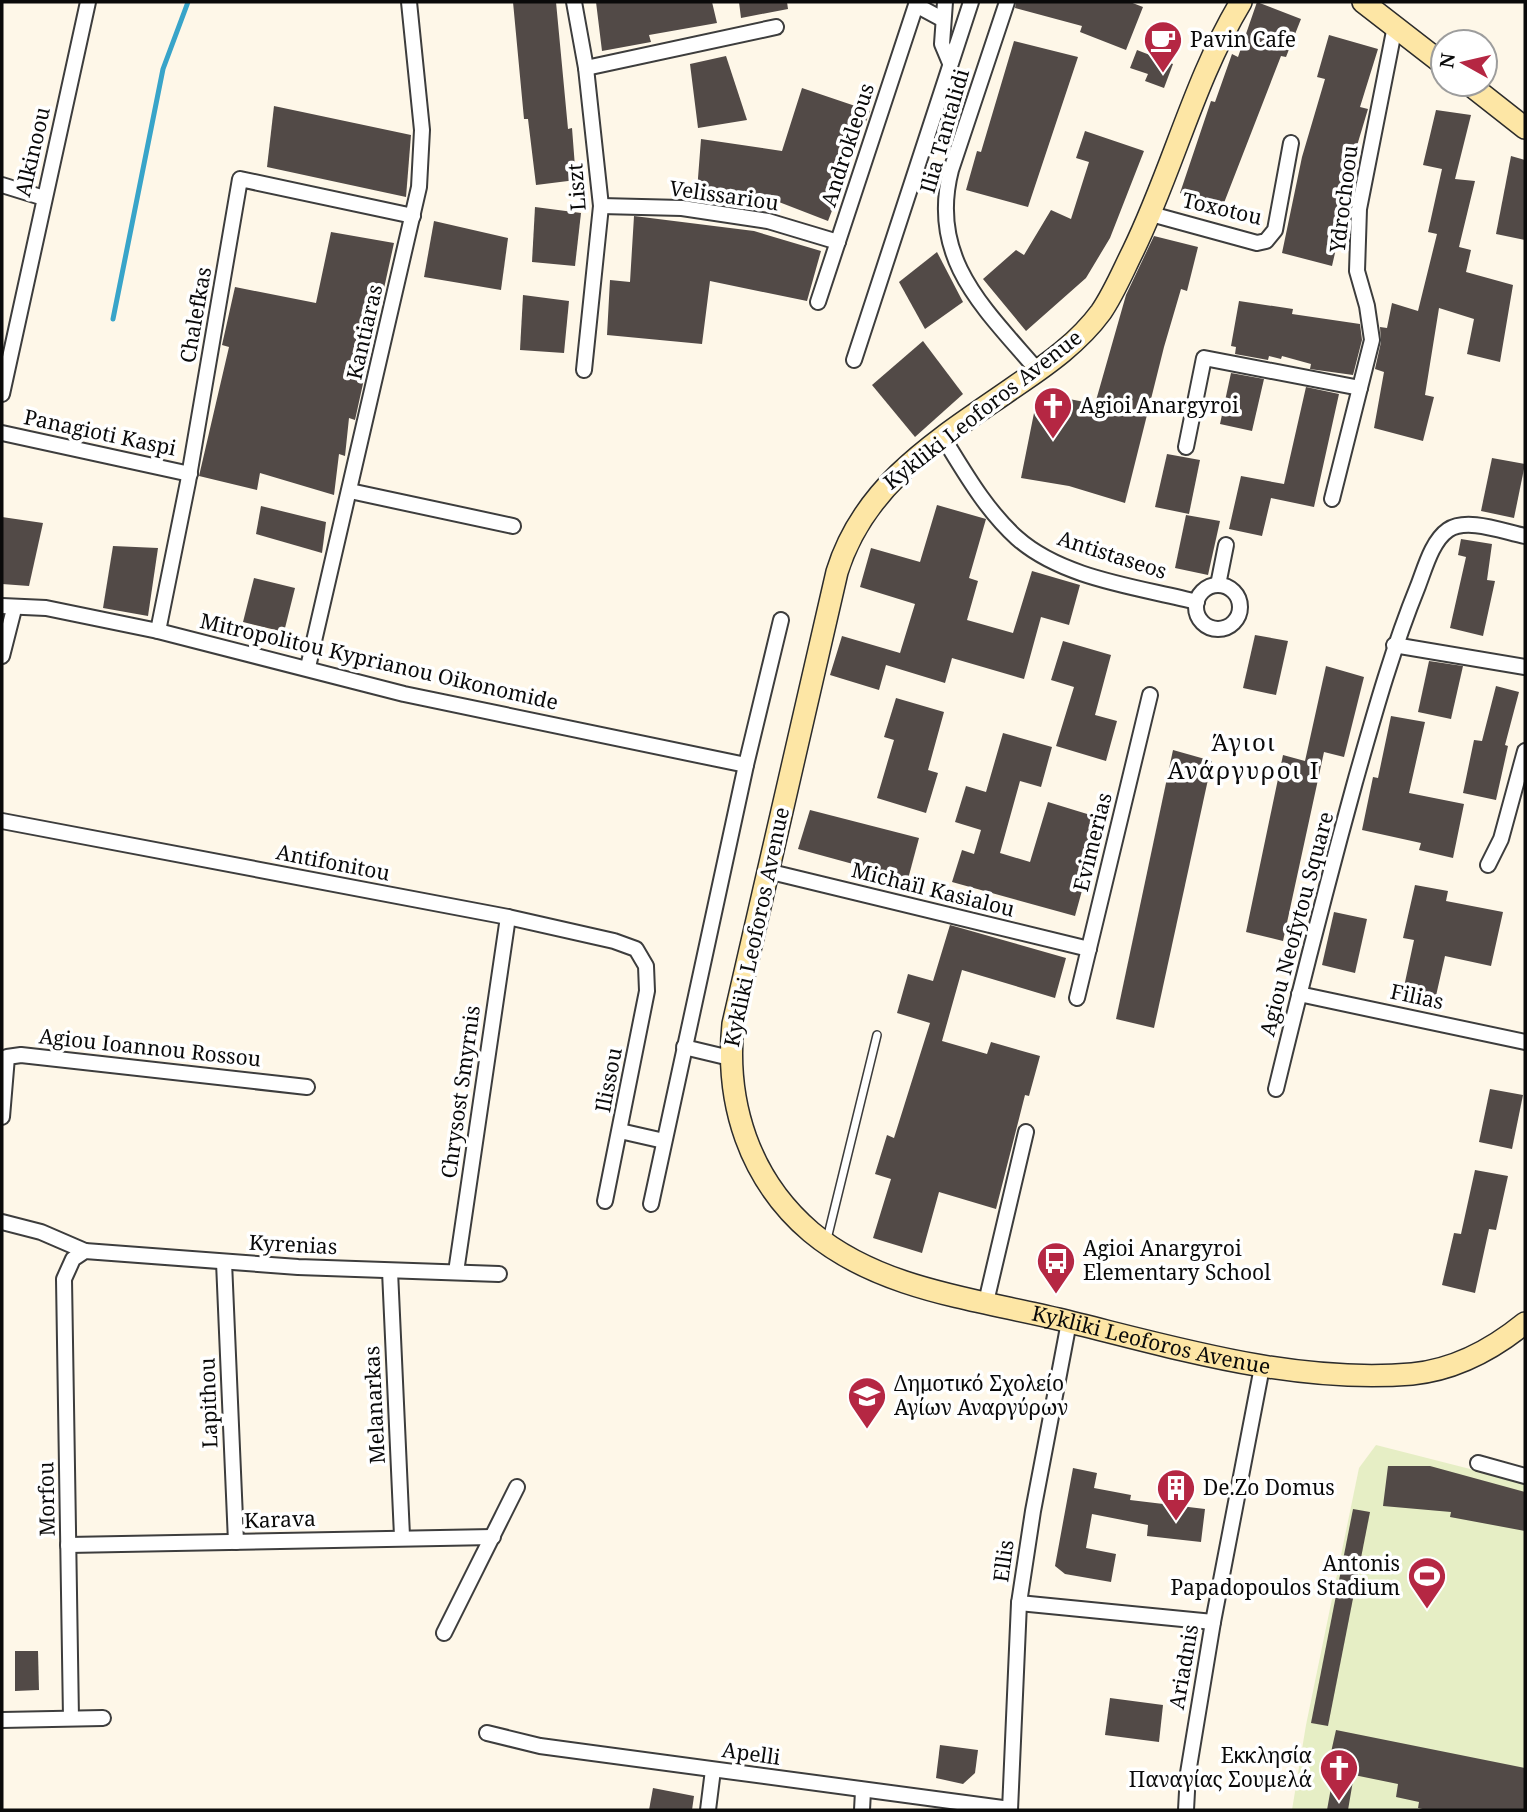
<svg xmlns="http://www.w3.org/2000/svg" width="1527" height="1812" font-family="'Noto Serif',serif">
	<style>
		.pitch { fill: #e6eec5 }
		.lines { fill: none; stroke-linecap: round; stroke-linejoin: round }
		.stream { stroke: #38a4c9; stroke-width: 5 }
		.building { fill: #524a47 }
		.lane-casing { stroke: #3d3d3d; stroke-width: 10 }
		.street-casing { stroke: #3d3d3d; stroke-width: 18 }
		.secondary-casing { stroke: #2c2c2c; stroke-width: 24 }
		.lane { stroke: #fff; stroke-width: 7 }
		.street { stroke: #fff; stroke-width: 14 }
		.secondary { stroke: #fde6a5; stroke-width: 21 }
		.labels { text-anchor: middle; stroke-width: 7; stroke-linejoin: round; paint-order: stroke }
		.poi-label { font-size: 21px; fill: #0a0a0a; stroke: #fff; text-anchor: start }
		.street-label { font-size: 21px; fill: #0a0a0a; stroke: #fff }
		.quarter-label { font-size: 24px; letter-spacing: 2px; fill: #0a0a0a; stroke: #fff }
	</style>
	<rect width="100%" height="100%" fill="#fef7e8"/>
	<polygon class="pitch" points="1376,1445 1525,1483 1525,1810 1292,1810 1306,1725 1359,1468"/>
	<g class="lines">
		<polyline class="stream" points="113,319 163,69 188,2"/>
	</g>
	<g class="building">
		<polygon points="513,2 556,2 568,129 572,128 576,180 536,185 528,119 524,119"/>
		<polygon points="596,2 712,2 717,23 649,35 651,42 602,51"/>
		<polygon points="739,2 787,2 788,9 741,18"/>
		<polygon points="1016,2 1130,2 1143,7 1126,50 1080,32 1082,26 1015,8"/>
		<polygon points="1257,2 1301,19 1286,57 1281,56 1222,208 1180,193 1211,101 1215,102 1232,54 1238,57"/>
		<polygon points="1329,35 1378,49 1360,107 1368,109 1350,169 1354,170 1332,266 1282,253 1302,157 1325,79 1317,77"/>
		<polygon points="1014,41 1078,57 1028,207 966,190 977,151 981,152"/>
		<polygon points="1137,50 1173,64 1164,88 1145,81 1148,74 1130,68"/>
		<polygon points="726,56 747,120 698,128 690,64"/>
		<polygon points="802,88 870,111 828,221 766,197 697,191 701,139 782,151"/>
		<polygon points="274,106 411,135 406,197 267,167"/>
		<polygon points="1436,110 1471,115 1455,179 1475,181 1459,247 1471,250 1466,272 1513,285 1500,362 1467,354 1474,319 1439,308 1425,395 1434,397 1423,441 1374,428 1384,372 1375,369 1381,342 1380,327 1387,328 1392,303 1418,311 1437,234 1428,232 1442,169 1423,165"/>
		<polygon points="1085,131 1144,151 1110,238 1086,278 1026,331 983,279 1016,250 1024,255 1051,210 1071,219 1089,162 1076,158"/>
		<polygon points="1511,156 1525,160 1525,240 1496,234"/>
		<polygon points="535,207 581,213 575,266 532,262"/>
		<polygon points="634,216 754,231 821,251 807,301 710,281 702,344 607,335 610,280 630,282"/>
		<polygon points="434,221 508,238 501,290 424,277"/>
		<polygon points="331,232 394,243 355,420 349,418 345,456 339,454 334,495 260,473 257,490 199,476 229,347 222,345 235,287 316,303"/>
		<polygon points="1154,236 1198,247 1187,291 1181,289 1164,347 1125,503 1069,486 1021,478 1038,393 1095,404 1126,295"/>
		<polygon points="937,252 963,302 925,329 899,282"/>
		<polygon points="523,295 569,301 564,353 520,350"/>
		<polygon points="1239,301 1293,309 1292,314 1360,324 1362,340 1353,375 1310,369 1311,364 1282,356 1281,359 1269,356 1268,360 1235,354 1236,347 1231,346"/>
		<polygon points="923,341 963,394 915,437 872,385"/>
		<polygon points="1231,373 1264,379 1252,431 1220,424"/>
		<polygon points="1306,387 1339,394 1314,507 1271,498 1262,536 1229,529 1241,476 1284,484"/>
		<polygon points="1167,454 1200,460 1189,514 1155,507"/>
		<polygon points="1492,458 1525,464 1514,518 1481,511"/>
		<polygon points="937,505 986,519 969,578 978,581 967,620 1013,633 1032,571 1080,585 1069,625 1041,617 1024,679 952,658 945,683 886,665 879,690 830,675 842,636 900,653 915,604 860,587 871,548 920,562"/>
		<polygon points="261,506 326,522 322,553 256,534"/>
		<polygon points="1186,515 1220,521 1208,575 1175,568"/>
		<polygon points="2,517 43,523 29,586 2,584"/>
		<polygon points="1461,539 1492,544 1487,580 1495,581 1483,636 1450,628 1466,557 1458,555"/>
		<polygon points="113,546 158,548 148,616 103,608"/>
		<polygon points="254,578 295,588 284,632 243,622"/>
		<polygon points="1255,635 1288,641 1276,695 1243,688"/>
		<polygon points="1063,641 1111,655 1095,715 1117,721 1106,761 1056,746 1074,687 1051,680"/>
		<polygon points="1429,661 1463,666 1451,719 1418,712"/>
		<polygon points="1326,666 1364,677 1344,757 1324,752 1283,941 1246,932 1283,755 1305,761"/>
		<polygon points="1496,686 1519,692 1505,745 1508,746 1496,800 1463,793 1474,740 1482,741"/>
		<polygon points="896,698 944,712 928,770 938,773 926,813 877,798 894,740 884,737"/>
		<polygon points="1391,716 1425,722 1409,793 1464,804 1453,858 1419,850 1421,843 1362,830 1373,777 1378,778"/>
		<polygon points="1003,733 1052,747 1041,787 1020,781 1000,853 1030,862 1048,802 1097,817 1081,874 1086,876 1075,916 952,882 962,850 974,854 981,830 955,822 966,786 986,792"/>
		<polygon points="1173,750 1212,761 1154,1028 1116,1019"/>
		<polygon points="810,810 919,838 908,879 798,849"/>
		<polygon points="1415,885 1448,891 1446,901 1503,912 1491,966 1445,956 1433,1009 1401,1001 1414,940 1403,938"/>
		<polygon points="1334,912 1367,919 1355,973 1322,965"/>
		<polygon points="950,925 1066,958 1055,998 962,970 942,1041 987,1054 991,1042 1040,1056 1029,1096 1025,1095 996,1209 939,1192 922,1253 873,1238 891,1179 875,1174 887,1135 894,1138 930,1023 897,1013 908,974 933,981"/>
		<polygon points="1490,1089 1523,1095 1512,1149 1479,1142"/>
		<polygon points="1475,1170 1508,1176 1496,1230 1489,1229 1475,1293 1442,1285 1454,1233 1461,1234"/>
		<polygon points="1388,1466 1430,1466 1525,1492 1525,1531 1450,1517 1451,1512 1383,1506"/>
		<polygon points="1073,1468 1097,1473 1094,1488 1131,1495 1130,1500 1205,1509 1201,1542 1147,1536 1148,1525 1092,1514 1086,1548 1116,1554 1111,1582 1065,1574 1055,1566"/>
		<polygon points="1353,1509 1370,1512 1328,1726 1311,1723"/>
		<polygon points="15,1651 38,1651 39,1690 15,1691"/>
		<polygon points="1110,1698 1163,1705 1159,1742 1105,1735"/>
		<polygon points="1336,1730 1525,1768 1525,1810 1427,1810 1418,1808 1419,1802 1396,1797 1398,1784 1354,1775 1348,1810 1327,1810 1334,1771 1327,1770"/>
		<polygon points="940,1745 978,1750 975,1773 963,1784 936,1778"/>
		<polygon points="653,1788 694,1796 692,1810 649,1810"/>
	</g>
	<g class="lines">
		<g class="lane-casing">
			<polyline id="lane" points="827,1239 877,1035"/>
		</g>
		<g class="street-casing">
			<g id="street">
				<polyline points="574,2 586,68 601,206 584,370"/>
				<polyline points="945,2 942,44 950,63"/>
				<path d="M1007,2L951,170C928,259 985,309 1038,371"/>
				<polyline points="916,5 942,19"/>
				<polyline points="586,68 776,27"/>
				<polyline points="2,185 44,198"/>
				<polyline points="601,206 682,208 768,221 838,242"/>
				<polyline points="1151,214 1257,243 1266,241 1275,230 1291,143"/>
				<polyline points="818,302 917,2"/>
				<polyline points="854,360 971,2"/>
				<polyline points="2,394 88,2"/>
				<polyline points="2,433 190,474"/>
				<path d="M944,439C965,473 986,510 1017,538C1063,579 1139,587 1197,602"/>
				<polyline points="1186,447 1204,358 1360,388"/>
				<polyline points="350,491 513,526"/>
				<polyline points="1332,499 1372,340 1367,306 1357,271 1359,209 1395,26"/>
				<circle cx="1218" cy="607" r="22"/>
				<polyline points="1218,585 1226,545"/>
				<polyline points="2,606 46,608 158,631 404,694 746,765"/>
				<polyline points="158,631 188,482 240,179 413,216"/>
				<polyline points="1394,645 1525,667"/>
				<polyline points="2,656 14,609"/>
				<polyline points="308,667 419,187 422,130 409,2"/>
				<polyline points="2,821 508,917 614,941 636,949 646,966 647,991 605,1201"/>
				<polyline points="1488,865 1501,839 1525,751"/>
				<polyline points="767,871 1089,949"/>
				<polyline points="1299,994 1525,1042"/>
				<polyline points="1077,998 1150,695"/>
				<polyline points="684,1047 730,1058"/>
				<path d="M1276,1089C1301,986 1327,884 1355,782C1374,715 1392,650 1418,586C1425,568 1432,541 1448,530C1467,517 1504,532 1525,536"/>
				<polyline points="2,1117 7,1057 21,1055 307,1087"/>
				<polyline points="620,1131 664,1141"/>
				<polyline points="651,1204 746,765 781,620"/>
				<polyline points="2,1222 41,1232 85,1251"/>
				<polyline points="224,1262 236,1542"/>
				<polyline points="390,1271 402,1536"/>
				<polyline points="456,1272 508,917"/>
				<polyline points="986,1302 1026,1132"/>
				<polyline points="1478,1463 1525,1476"/>
				<polyline points="68,1545 493,1537"/>
				<polyline points="1019,1603 1213,1622"/>
				<polyline points="444,1633 517,1487"/>
				<polyline points="71,1718 64,1279 73,1259 85,1251 298,1267 499,1274"/>
				<polyline points="2,1720 103,1718"/>
				<polyline points="487,1733 540,1746 1010,1809"/>
				<polyline points="708,1810 713,1770"/>
				<polyline points="862,1810 863,1791"/>
				<polyline points="1010,1810 1019,1603 1033,1511 1069,1322"/>
				<polyline points="1186,1810 1188,1773 1213,1622 1262,1367"/>
			</g>
		</g>
		<g class="secondary-casing">
			<g id="secondary">
				<path id="s1" d="M1241,2C1194,80 1173,169 1133,251C1123,271 1114,293 1101,312C1079,342 1048,364 1017,385C943,437 865,481 837,572L733,1024C725,1103 749,1179 811,1232C879,1289 974,1299 1058,1319C1173,1347 1292,1384 1412,1374C1454,1370 1493,1349 1525,1323"/>
				<polyline points="1363,2 1443,64"/>
				<polyline points="1469,84 1525,128"/>
			</g>
		</g>
		<use href="#lane" class="lane"/>
		<use href="#street" class="street"/>
		<use href="#secondary" class="secondary"/>
	</g>
	<defs>
		<g id="cafe-pin" transform="scale(2.0125)"><path d="M0 17L-7.5 6A9.5 9.5 0 1 1 7.5 6Z" fill="#b52743" stroke="#fff"/><path d="M-5.5-4.5H6V0H3Q3 3.5 0 3.5H-2.5Q-5.5 3.5-5.5 0ZM3-3.2v2h1.7v-2ZM-6 4.5H4V6H-6Z" fill="#fff"/></g>
		<g id="church-pin" transform="scale(2.0125)"><path d="M0 17L-7.5 6A9.5 9.5 0 1 1 7.5 6Z" fill="#b52743" stroke="#fff"/><path d="M-1.2-6h2.4v3.5h3.3v2.4h-3.3V6h-2.4V-.1h-3.3v-2.4h3.3Z" fill="#fff"/></g>
		<g id="bus-pin" transform="scale(2.0125)"><path d="M0 17L-7.5 6A9.5 9.5 0 1 1 7.5 6Z" fill="#b52743" stroke="#fff"/><path d="M-5-6H5V4H4V6H2V4H-2V6H-4V4H-5ZM-3.5-4V0h7V-4ZM-3.5 1.2v1.5H-2V1.2ZM2 1.2v1.5H3.5V1.2Z" fill="#fff"/></g>
		<g id="school-pin" transform="scale(2.0125)"><path d="M0 17L-7.5 6A9.5 9.5 0 1 1 7.5 6Z" fill="#b52743" stroke="#fff"/><path d="M0-5L7-2L0 1L-7-2ZM-4 1L0 2.5L4 1V4Q0 6-4 4Z" fill="#fff"/></g>
		<g id="building-pin" transform="scale(2.0125)"><path d="M0 17L-7.5 6A9.5 9.5 0 1 1 7.5 6Z" fill="#b52743" stroke="#fff"/><path d="M-4-6H4V6H1V3H-1V6H-4ZM-2.5-4.3h1.7v1.8h-1.7ZM.8-4.3h1.7v1.8H.8ZM-2.5-1h1.7V.8h-1.7ZM.8-1h1.7V.8H.8Z" fill="#fff"/></g>
		<g id="stadium-pin" transform="scale(2.0125)"><path d="M0 17L-7.5 6A9.5 9.5 0 1 1 7.5 6Z" fill="#b52743" stroke="#fff"/><path d="M0-5a6.5 5 0 1 0 0 10a6.5 5 0 1 0 0-10ZM-3.5-1.8h7v3.6h-7Z" fill="#fff"/></g>
	</defs>
	<g fill-rule="evenodd">
		<use href="#cafe-pin" x="1163" y="40"/>
		<use href="#church-pin" x="1053" y="406"/>
		<use href="#bus-pin" x="1056" y="1261"/>
		<use href="#school-pin" x="867" y="1396"/>
		<use href="#building-pin" x="1176" y="1488"/>
		<use href="#stadium-pin" x="1427" y="1576"/>
		<use href="#church-pin" x="1339" y="1768"/>
	</g>
	<g class="labels">
		<g class="poi-label">
			<text x="1190" y="47">Pavin Cafe</text>
			<text x="1080" y="413">Agioi Anargyroi</text>
			<text x="1083" y="1256">Agioi Anargyroi<tspan x="1083" dy="24">Elementary School</tspan></text>
			<text x="894" y="1391">Δημοτικό Σχολείο<tspan x="894" dy="24">Αγίων Αναργύρων</tspan></text>
			<text x="1203" y="1495">De.Zo Domus</text>
			<text x="1400" y="1571" text-anchor="end">Antonis<tspan x="1400" dy="24">Papadopoulos Stadium</tspan></text>
			<text x="1312" y="1763" text-anchor="end">Εκκλησία<tspan x="1312" dy="24">Παναγίας Σουμελά</tspan></text>
		</g>
		<g class="street-label">
			<text transform="translate(945 131) rotate(-74)" y="7">Ilia Tantalidi</text>
			<text transform="translate(848 145) rotate(-72)" y="7">Androkleous</text>
			<text transform="translate(33 152) rotate(-77)" y="7">Alkinoou</text>
			<text transform="translate(577 187) rotate(-94)" y="7">Liszt</text>
			<text transform="translate(724 196) rotate(8)" y="7">Velissariou</text>
			<text transform="translate(1344 199) rotate(-83)" y="7">Ydrochoou</text>
			<text transform="translate(1222 209) rotate(13)" y="7">Toxotou</text>
			<text transform="translate(196 315) rotate(-80)" y="7">Chalefkas</text>
			<text transform="translate(365 332) rotate(-77)" y="7">Kantiaras</text>
			<text transform="translate(983 410) rotate(-38)" y="7">Kykliki Leoforos Avenue</text>
			<text transform="translate(100 433) rotate(12)" y="7">Panagioti Kaspi</text>
			<text transform="translate(1112 555) rotate(18)" y="7">Antistaseos</text>
			<text transform="translate(379 662) rotate(13)" y="7">Mitropolitou Kyprianou Oikonomide</text>
			<text transform="translate(1093 842) rotate(-76)" y="7">Evimerias</text>
			<text transform="translate(333 863) rotate(11)" y="7">Antifonitou</text>
			<text transform="translate(933 890) rotate(14)" y="7">Michaïl Kasialou</text>
			<text transform="translate(1297 924) rotate(-75)" y="7">Agiou Neofytou Square</text>
			<text transform="translate(757 927) rotate(-78)" y="7">Kykliki Leoforos Avenue</text>
			<text transform="translate(1417 997) rotate(12)" y="7">Filias</text>
			<text transform="translate(150 1048) rotate(6)" y="7">Agiou Ioannou Rossou</text>
			<text transform="translate(609 1080) rotate(-79)" y="7">Ilissou</text>
			<text transform="translate(461 1092) rotate(-82)" y="7">Chrysost Smyrnis</text>
			<text transform="translate(293 1245) rotate(3)" y="7">Kyrenias</text>
			<text dy="7" stroke="none"><textPath href="#s1" startOffset="1773">Kykliki Leoforos Avenue</textPath></text>
			<text transform="translate(209 1403) rotate(-92)" y="7">Lapithou</text>
			<text transform="translate(375 1405) rotate(-93)" y="7">Melanarkas</text>
			<text transform="translate(47 1499) rotate(-91)" y="7">Morfou</text>
			<text transform="translate(280 1520) rotate(-2)" y="7">Karava</text>
			<text transform="translate(1004 1561) rotate(-82)" y="7">Ellis</text>
			<text transform="translate(1184 1667) rotate(-80)" y="7">Ariadnis</text>
			<text transform="translate(751 1754) rotate(8)" y="7">Apelli</text>
		</g>
		<g class="quarter-label">
			<text x="1244" y="751">Άγιοι<tspan x="1244" dy="28">Ανάργυροι Ι</tspan></text>
		</g>
	</g>
	<rect width="1527" height="1812" fill="none" stroke="#0a0a0a" stroke-width="7"/>
	<g transform="translate(1464 63) rotate(278)"><circle r="33" fill="#ffffff" stroke="#9d9d9d" stroke-width="2"/>
	<path d="M0-5L12 26L0 18L-12 26Z" fill="#b52743"/>
	<text y="-10" font-size="19" font-weight="bold" text-anchor="middle" fill="#0a0a0a">N</text>
	</g>
</svg>
